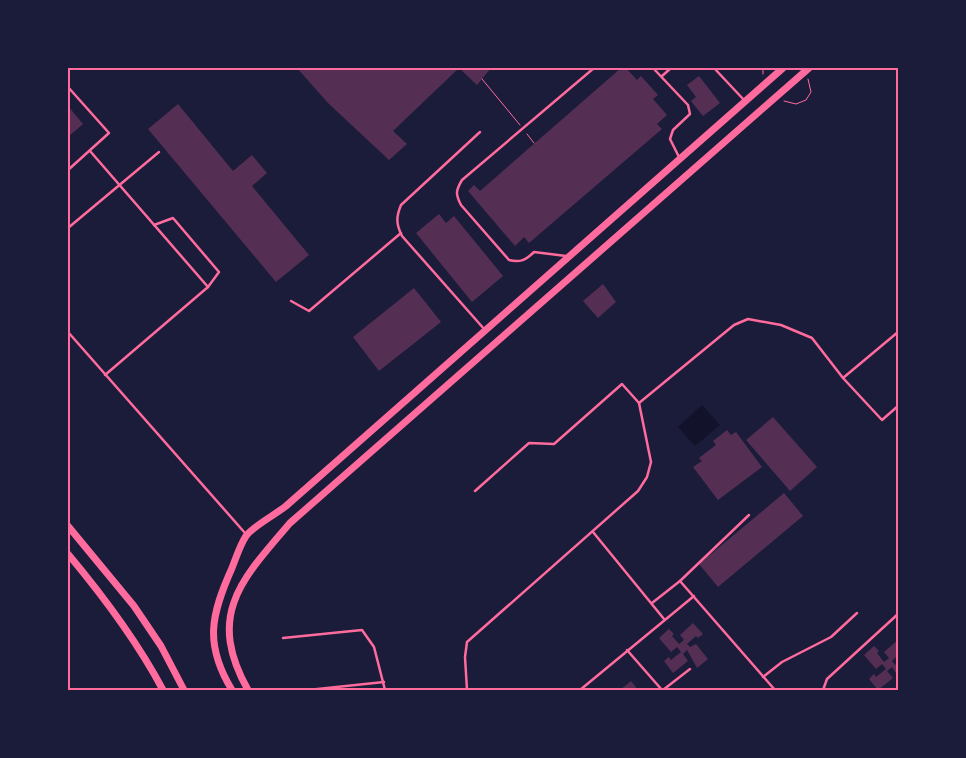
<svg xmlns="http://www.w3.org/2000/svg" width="966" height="758" font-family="'DM Sans',sans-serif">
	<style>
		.water { fill: #12122b }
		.building { fill: #542f53 }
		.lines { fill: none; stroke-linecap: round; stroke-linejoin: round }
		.path { stroke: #ff6b9d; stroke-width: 1 }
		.service { stroke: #ff6b9d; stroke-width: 2.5 }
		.tertiary { stroke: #ff6b9d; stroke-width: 7 }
		.neatline { fill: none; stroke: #ff6b9d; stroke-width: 2 }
	</style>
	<rect width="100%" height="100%" fill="#1b1b3a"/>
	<polygon class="water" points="702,405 720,425 695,446 678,427"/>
	<g class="building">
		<polygon points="297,68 491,68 477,85 459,68 393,131 407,144 389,160 328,103"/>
		<polygon points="621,68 626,68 637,80 641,76 658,95 653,99 667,115 657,124 662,129 529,243 524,237 515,246 468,191 474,185 480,191"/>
		<polygon points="699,76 720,103 703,116 691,101 696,97 687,85"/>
		<polygon points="178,104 233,171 252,155 267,173 252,186 309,255 276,282 148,129"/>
		<polygon points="68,106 83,124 68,137"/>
		<polygon points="439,214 446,223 454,216 503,276 472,302 416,233"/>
		<polygon points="603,284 616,302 598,318 583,301"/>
		<polygon points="414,288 441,322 379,371 353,337"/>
		<polygon points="773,417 817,467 790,491 746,440"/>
		<polygon points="727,430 731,435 736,432 762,467 718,500 693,467 702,461 699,458 716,445 713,441"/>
		<polygon points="784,493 803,516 718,587 699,564"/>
		<polygon points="693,623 703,634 698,638 696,636 687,644 690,647 696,644 708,659 697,668 687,650 683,654 688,661 673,673 664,661 669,657 671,660 681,652 677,647 671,652 659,638 669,629 674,634 672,636 679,644 684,640 680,635"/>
		<polygon points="898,640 898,655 892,661 895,665 898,662 898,681 896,677 898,676 892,667 887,671 893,678 878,690 869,679 874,674 876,677 886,669 882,664 876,669 864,655 874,646 879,651 877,653 884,662 889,658 884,652"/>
		<polygon points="631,681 638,690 620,690"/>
	</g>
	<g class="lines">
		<g class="path">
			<polyline points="763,68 763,74"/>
			<polyline points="482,79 520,125"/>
			<polyline points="784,101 796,104 806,100 811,92 808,79"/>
			<polyline points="527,134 534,143"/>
		</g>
		<g class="service">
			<polyline points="653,68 688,105 690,114 673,130 670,139 679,157"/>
			<polyline points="714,68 744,100"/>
			<polyline points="662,76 671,68"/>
			<polyline points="68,87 109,133 68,170"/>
			<path d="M480,132L401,205C396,217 396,224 402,236L485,330"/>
			<polyline points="90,151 208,287 105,375"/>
			<polyline points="154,225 173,218 219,272 208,287"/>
			<polyline points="68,228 159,152"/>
			<path d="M566,256L534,252C526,260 520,263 509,260L461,205C455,194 456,190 462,180L594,68"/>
			<polyline points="291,301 309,311 401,233"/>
			<polyline points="68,332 245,533"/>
			<polyline points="843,378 898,332"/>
			<polyline points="475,491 529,443 554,444 622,384 639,403"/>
			<polyline points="593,532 664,619"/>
			<polyline points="680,581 775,690"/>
			<polyline points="652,603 680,581 749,515"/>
			<polyline points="283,638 362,630 374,647 385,690"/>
			<polyline points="627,650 662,690"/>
			<polyline points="763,677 782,662 831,637 857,613"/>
			<polyline points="308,690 384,682"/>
			<polyline points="467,690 465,657 467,642 638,491 647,477 651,462 639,403 734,325 748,319 781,325 812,338 843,378 882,420 898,406"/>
			<polyline points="580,690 694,596"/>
			<polyline points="663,690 690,669"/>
			<polyline points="823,690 827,679 898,614"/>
		</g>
		<g class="tertiary">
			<polyline points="68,526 134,606 161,646 184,690"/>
			<path d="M68,554C104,597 137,641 163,690"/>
			<path d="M232,690C204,644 211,615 232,568C236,558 240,545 246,536C252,527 276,514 286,506L783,68"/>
			<path d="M248,690C206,615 241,580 290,523L809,68"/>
		</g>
	</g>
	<rect width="966" height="758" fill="none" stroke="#1b1b3a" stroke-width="138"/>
	<rect x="69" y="69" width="828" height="620" class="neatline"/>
</svg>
